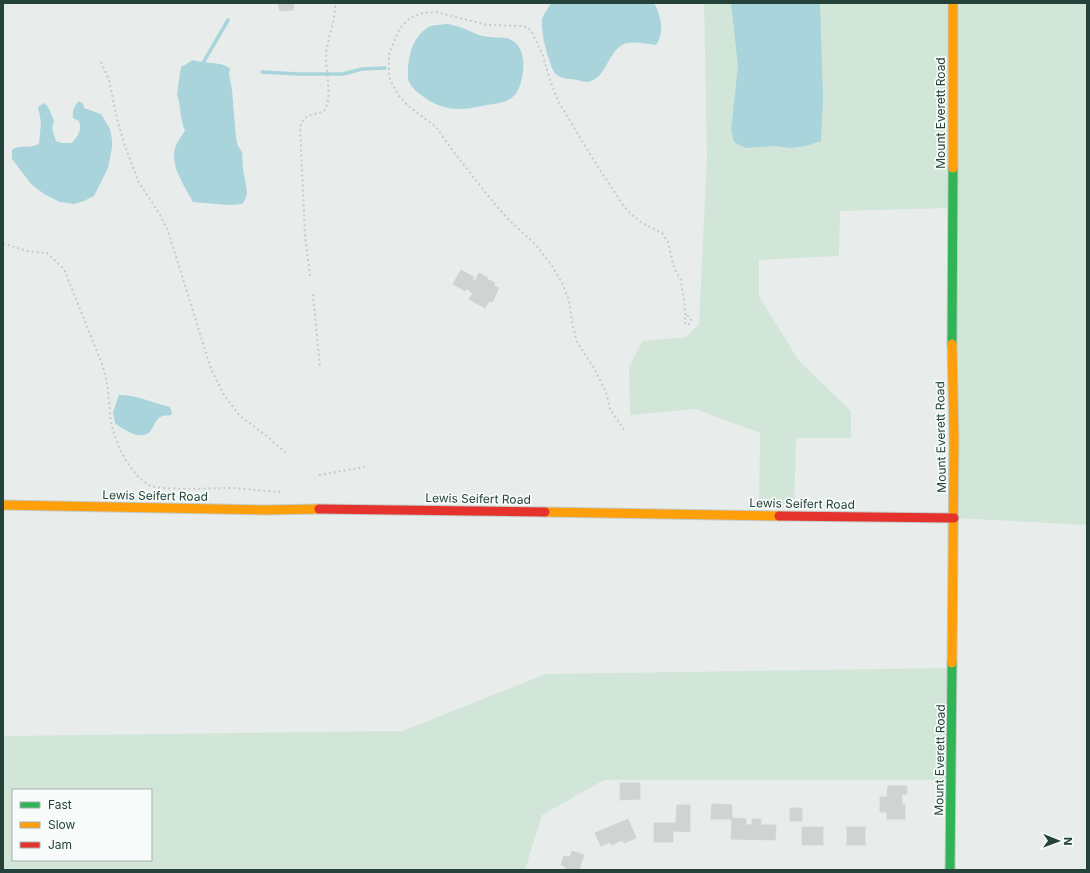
<svg xmlns="http://www.w3.org/2000/svg" width="1090" height="873" font-family="Inter,sans-serif">
	<style>
		.green { fill: #d1e6d8; fill-rule: evenodd }
		.water { fill: #a9d4db }
		.lines { fill: none; stroke-linecap: round; stroke-linejoin: round }
		.stream { stroke: #a9d4db; stroke-width: 3.5 }
		.building { fill: #cfd4d2; stroke: #d1d6d4 }
		.fast-casing { stroke: #c3cbc8; stroke-width: 11 }
		.slow-casing { stroke: #c3cbc8; stroke-width: 11 }
		.jam-casing { stroke: #c3cbc8; stroke-width: 11 }
		.path { stroke: #c3ccca; stroke-width: 2; stroke-dasharray: 2 3; stroke-linecap: butt }
		.fast { stroke: #30b455; stroke-width: 9 }
		.slow { stroke: #ff9f0a; stroke-width: 9 }
		.jam { stroke: #e5322d; stroke-width: 9 }
		.labels { text-anchor: middle; stroke-width: 3.5; stroke-linejoin: round; paint-order: stroke }
		.street-label { font-size: 12px; fill: #24423a; stroke: #f7fbf9 }
	</style>
	<rect width="100%" height="100%" fill="#e8edeb"/>
	<g class="green">
		<polygon points="704,3 947,3 948,208 840,211 839,256 759,260 759,296 799,361 851,411 851,438 796,438 794,508 759,508 760,433 695,409 630,415 629,367 642,341 686,337 699,324 707,157"/>
		<polygon points="953,3 1087,3 1087,525 954,518"/>
		<path d="M952,668L951,780H604L542,815L525,870H3V736L403,731L546,674ZM13,790H151V860H13Z"/>
	</g>
	<g class="water">
		<path d="M551,3H654C661,15 665,33 656,45C646,44 631,40 622,45C607,54 606,79 587,82C582,82 576,79 571,79C556,78 553,73 549,59C545,49 541,30 542,19C544,13 548,9 551,3Z"/>
		<polygon points="731,3 820,3 823,99 821,141 806,146 790,148 776,146 746,148 734,142 731,130 738,66"/>
		<path d="M448,24C460,26 469,31 479,35C488,38 498,37 506,38C528,43 525,73 519,88C513,102 501,103 487,105C462,111 443,112 421,95C417,92 411,87 409,82C408,80 408,76 408,73C408,57 412,38 427,28C433,24 441,25 448,24Z"/>
		<path d="M193,60C206,64 218,61 230,68L229,74L232,90L236,138L238,146L242,152L243,168L247,192L246,198L242,204L229,205L193,202C185,186 170,167 175,148C177,142 181,136 185,131L182,122L179,102L177,94L181,67Z"/>
		<path d="M79,101L83,104L84,108L101,114L110,129L112,140V148L108,168L94,196L84,201L74,204L60,202L44,194L31,184L12,159V150C19,144 30,149 39,144L41,122L38,107L44,103L48,107L53,118L54,122L52,128L56,141L62,143H72C78,135 82,131 79,121L73,118C72,111 74,106 79,101Z"/>
		<path d="M119,395C137,395 153,403 170,407L172,413L171,415C168,416 164,415 162,416C156,419 155,424 152,429C143,443 124,430 115,423L113,412Z"/>
	</g>
	<g class="lines">
		<g class="stream">
			<polyline points="203,63 228,20"/>
			<polyline points="262,72 299,74 343,74 362,69 385,68"/>
		</g>
	</g>
	<g class="building">
		<polygon points="278,3 294,3 293,10 280,11"/>
		<polygon points="461,270 474,277 472,279 475,281 479,273 488,278 487,279 495,283 494,286 499,288 492,302 489,301 485,308 469,299 473,293 469,291 470,290 467,289 465,291 453,284"/>
		<polygon points="620,783 640,783 640,799 620,800"/>
		<polygon points="888,786 907,786 907,794 902,794 902,805 905,805 905,819 887,819 887,812 880,812 880,797 887,797"/>
		<polygon points="712,804 732,805 732,818 746,819 746,825 752,825 752,819 761,819 761,825 776,825 775,840 731,839 732,819 711,819"/>
		<polygon points="677,805 690,805 690,832 673,831 673,842 654,842 654,823 676,823"/>
		<rect x="790" y="808" width="12" height="13"/>
		<polygon points="628,819 636,838 624,843 623,840 611,845 610,842 601,846 595,833"/>
		<rect x="802" y="827" width="21" height="18"/>
		<rect x="847" y="827" width="18" height="18"/>
		<polygon points="572,851 584,855 579,870 565,870 566,867 561,865 564,856 570,857"/>
	</g>
	<g class="lines">
		<g class="fast-casing">
			<g id="fast">
				<polyline points="952,344 953,168"/>
				<polyline points="950,870 952,663"/>
			</g>
		</g>
		<g class="slow-casing">
			<g id="slow">
				<polyline points="953,168 953,3"/>
				<polyline points="3,505 265,510 319,509"/>
				<polyline points="545,512 779,516"/>
				<polyline points="952,663 954,437 952,344"/>
			</g>
		</g>
		<g class="jam-casing">
			<g id="jam">
				<polyline points="319,509 545,512"/>
				<polyline points="779,516 954,518"/>
			</g>
		</g>
		<g class="path">
			<polyline points="101,62 109,80 117,119 124,143 138,181 159,213 168,231 211,369 224,395 239,415 268,437 287,454"/>
			<path d="M3,243L27,251L47,253L64,269L102,364C106,376 108,387 109,400C110,410 110,420 113,430C118,448 131,475 149,485C160,491 214,488 230,488C248,489 265,491 282,492"/>
			<path d="M310,276L305,235L300,128C304,113 312,116 324,111C333,98 326,72 326,56C327,38 336,22 335,3"/>
			<polyline points="313,294 320,368"/>
			<polygon points="687,316 690,317 691,320 689,324 686,325 684,320"/>
			<polyline points="624,430 610,409 606,392 595,370 577,342 573,327 569,301 563,285 552,266 535,244 509,220 493,202 453,151 436,127 407,105 399,96 391,82 389,76 389,54 400,28 410,18 423,13 436,12 487,25 523,26 531,30 543,56 550,80 558,101 593,159 623,205 631,214 642,223 662,233 668,242 674,268 681,280 686,318"/>
			<polyline points="319,475 365,467"/>
		</g>
		<use href="#fast" class="fast"/>
		<use href="#slow" class="slow"/>
		<use href="#jam" class="jam"/>
	</g>
	<g class="labels">
		<g class="street-label">
			<text transform="translate(941 113) rotate(-90)" y="4">Mount Everett Road</text>
			<text transform="translate(941 437) rotate(-91)" y="4">Mount Everett Road</text>
			<text transform="translate(155 496) rotate(1)" y="4">Lewis Seifert Road</text>
			<text transform="translate(478 499) rotate(1)" y="4">Lewis Seifert Road</text>
			<text transform="translate(802 504) rotate(1)" y="4">Lewis Seifert Road</text>
			<text transform="translate(940 760) rotate(-89)" y="4">Mount Everett Road</text>
		</g>
	</g>
	<rect width="1090" height="873" fill="none" stroke="#24423a" stroke-width="8"/>
	<rect x="12" y="789" width="140" height="72" fill="#f7fbf9" stroke="#a3b1ad"/>
	<rect x="20" y="802" width="20" height="6" fill="#30b455" stroke="#a3b1ad"/>
	<text x="48" y="809" font-size="12" fill="#24423a">Fast</text>
	<rect x="20" y="822" width="20" height="6" fill="#ff9f0a" stroke="#a3b1ad"/>
	<text x="48" y="829" font-size="12" fill="#24423a">Slow</text>
	<rect x="20" y="842" width="20" height="6" fill="#e5322d" stroke="#a3b1ad"/>
	<text x="48" y="849" font-size="12" fill="#24423a">Jam</text>
	<g transform="translate(1058 841) rotate(91)" stroke="#f7fbf9" stroke-width="3" paint-order="stroke">
	<path d="M0-3L7 15L0 10L-7 15Z" fill="#24423a"/>
	<text y="-6" font-size="11" font-weight="bold" text-anchor="middle" fill="#24423a">N</text>
	</g>
</svg>
